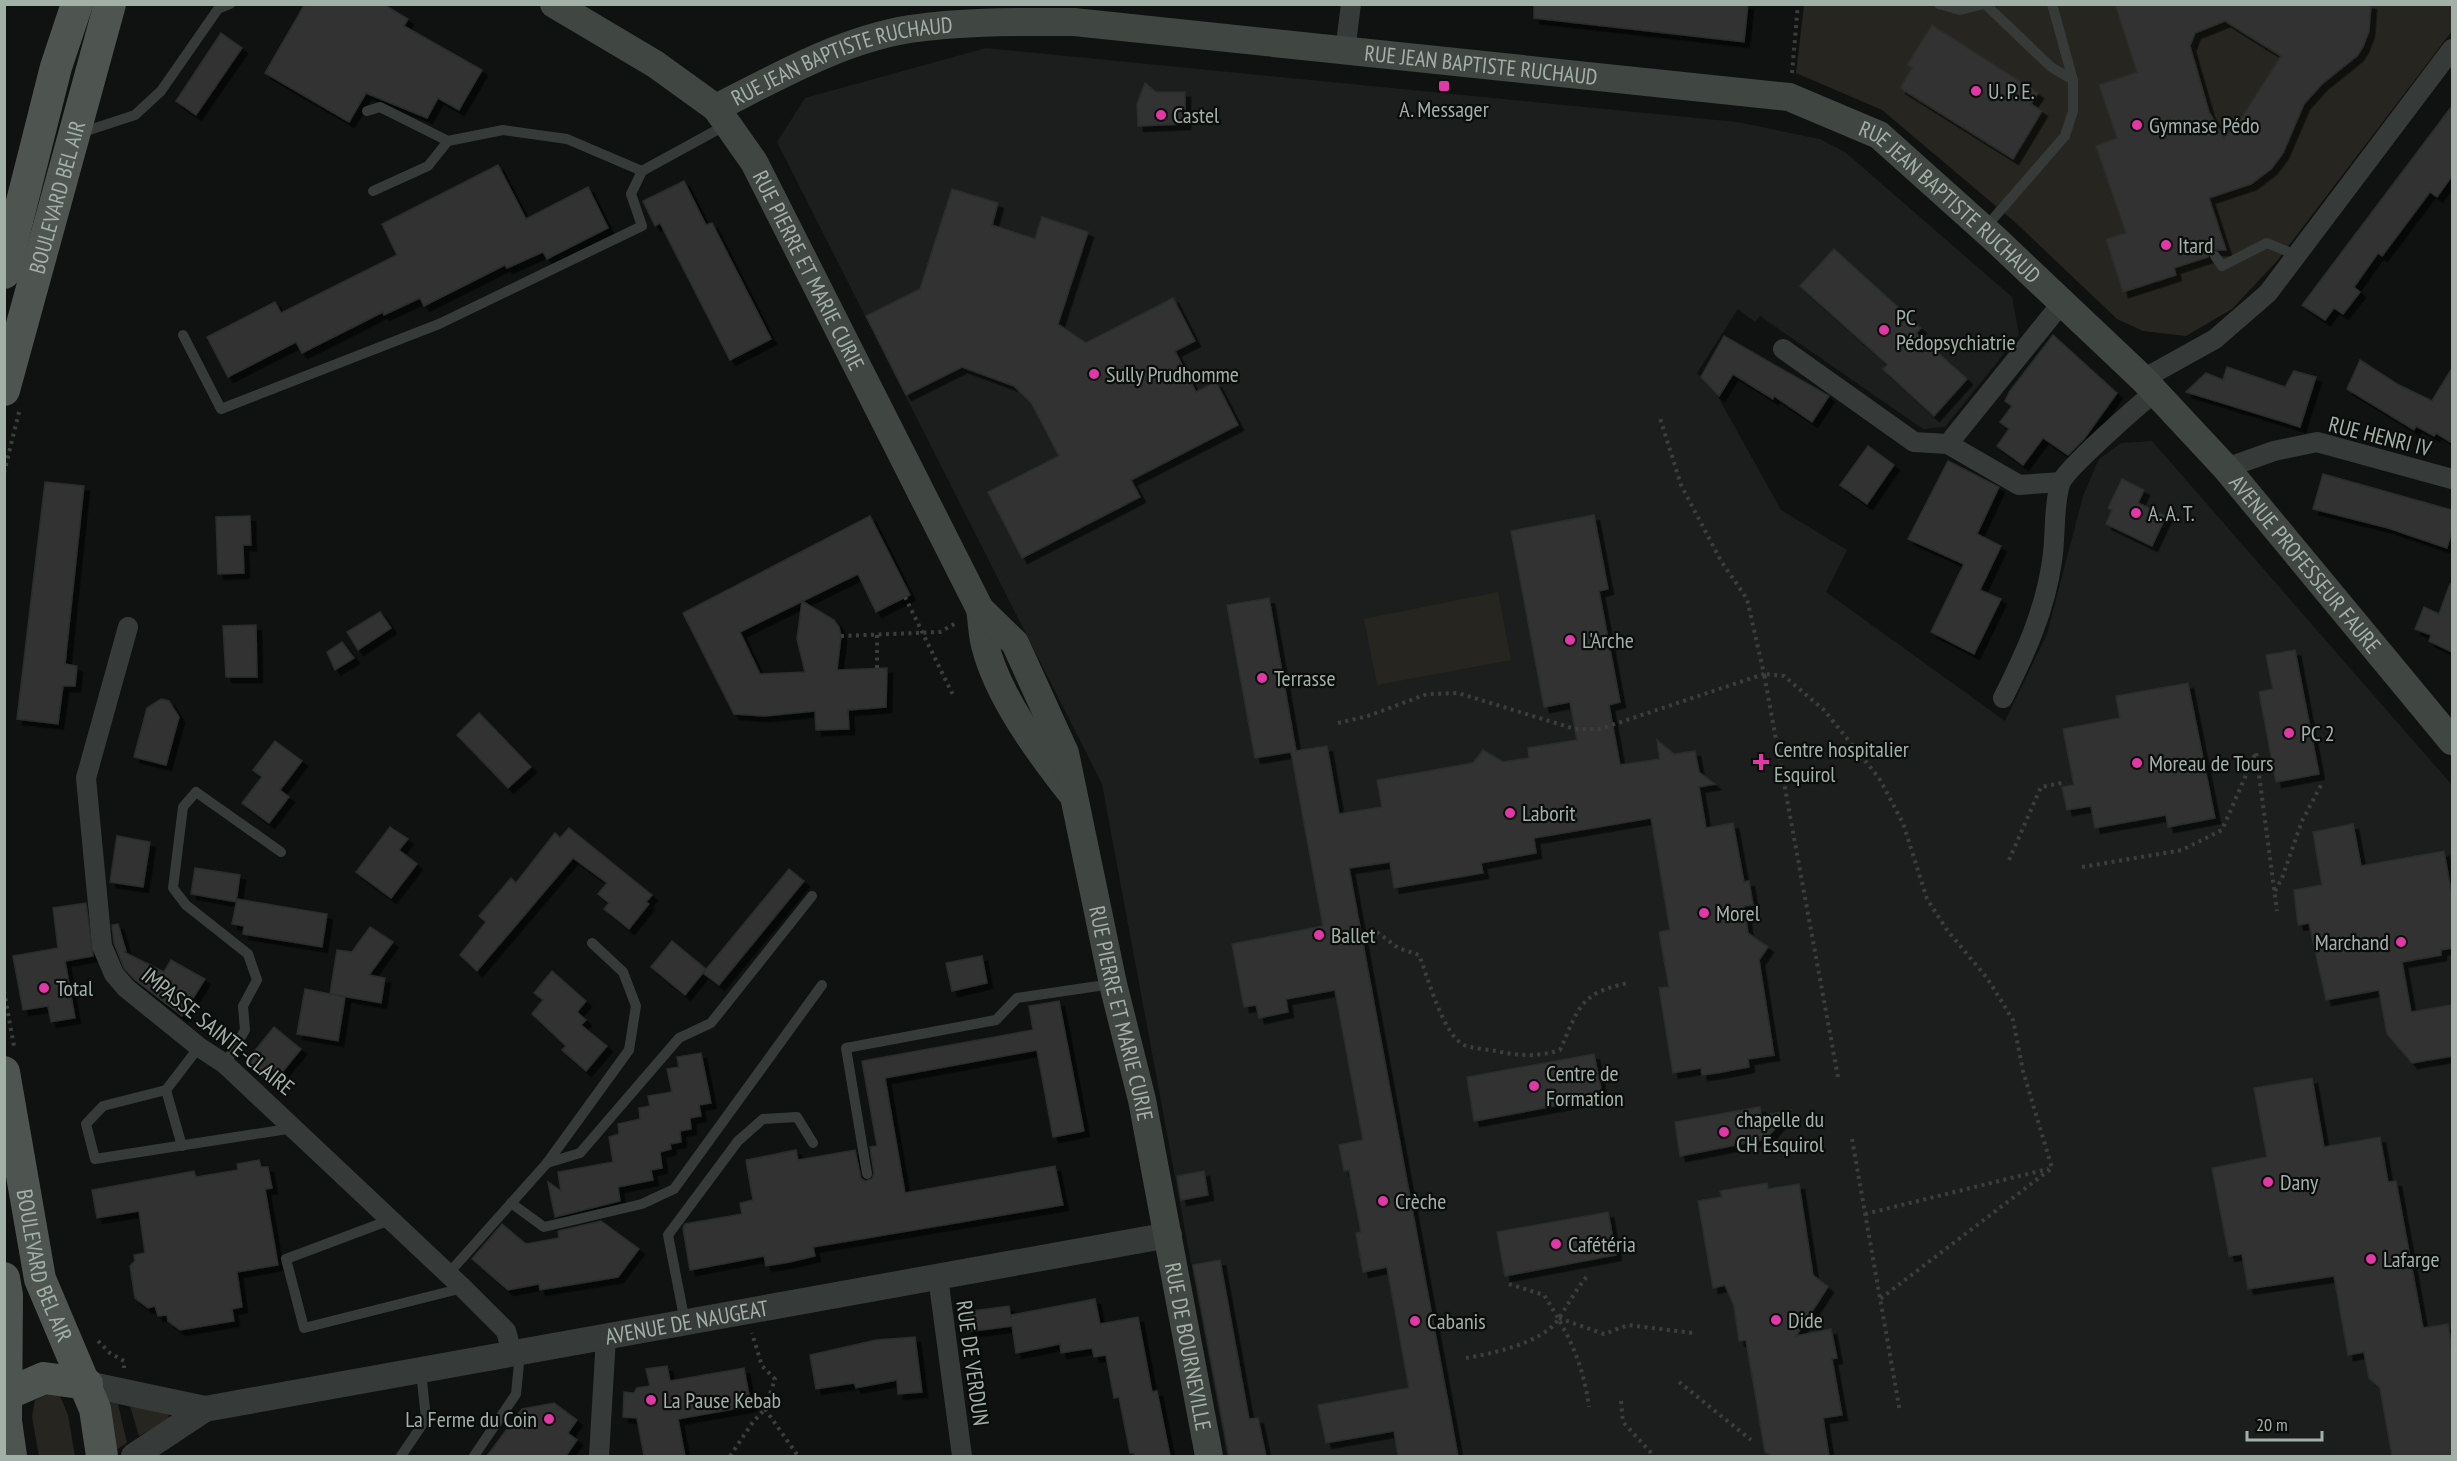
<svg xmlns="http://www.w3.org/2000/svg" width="2457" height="1461" font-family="'PT Sans Narrow',sans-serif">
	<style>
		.built { fill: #1c1e1e }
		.green { fill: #26251f }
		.building { fill: #303332; stroke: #2a2d2c; stroke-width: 1.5; fill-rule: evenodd; filter: url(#shadow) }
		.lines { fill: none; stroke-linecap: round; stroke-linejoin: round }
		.path { stroke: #3a3f3c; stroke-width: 4; stroke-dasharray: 3 4.5; stroke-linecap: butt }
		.service { stroke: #363b39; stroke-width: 10 }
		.minor { stroke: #363b39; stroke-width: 20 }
		.tertiary { stroke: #363b39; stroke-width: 26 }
		.secondary { stroke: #404642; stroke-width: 28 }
		.primary { stroke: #4e5551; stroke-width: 32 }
		.poi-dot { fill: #e237a7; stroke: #0b0c0c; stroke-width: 2 }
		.labels { text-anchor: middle; stroke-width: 4.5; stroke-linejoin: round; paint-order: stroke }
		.street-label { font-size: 22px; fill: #a2b1a8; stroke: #0b0c0c }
		.poi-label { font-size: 22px; fill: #a2b1a8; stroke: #0b0c0c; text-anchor: start }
	</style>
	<defs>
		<filter id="shadow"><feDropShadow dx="5.5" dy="5.5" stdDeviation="0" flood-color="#0009"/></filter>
	</defs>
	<rect width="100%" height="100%" fill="#101111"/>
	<polygon class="built" points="986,48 1737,122 1820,139 1845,152 2012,297 2019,335 1945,427 1923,429 1760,316 1755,322 1738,309 1697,373 1716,393 1781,510 1847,550 1826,592 2005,721 2047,634 2083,496 2099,459 2121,443 2152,441 2452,785 2452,1456 1227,1456 1102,784 777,142 805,98"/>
	<g class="green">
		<polygon points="1804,5 2452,5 2452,31 2277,261 2232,309 2186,336 2143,331 2117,319 2016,223 1882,110 1796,73"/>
		<polygon points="1498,592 1511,660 1377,685 1364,619"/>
		<polygon points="49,1393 60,1396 68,1415 75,1456 39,1456 32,1417 35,1400"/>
		<polygon points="105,1401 118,1404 127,1443 116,1450"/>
		<polygon points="130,1406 168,1411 169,1420 139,1436"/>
	</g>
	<g class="building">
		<polygon points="305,4 383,4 408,19 404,26 482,70 459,110 438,98 427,118 366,93 349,122 265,73"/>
		<polygon points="1534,4 1748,4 1744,42 1534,18"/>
		<path d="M2115,4H2371L2369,31L2363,47L2357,56L2322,84L2304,104L2283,153L2271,169L2251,184L2209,198L2226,250H2211L2208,257L2174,268L2176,275L2123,292L2106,239L2126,233L2096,146L2117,138L2099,85L2137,72ZM2225,21L2281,56L2242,117L2224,137L2209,112L2190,46L2195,33Z"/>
		<polygon points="1932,25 2038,93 2031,104 2042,111 2013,159 1900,88 1912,68 1907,65"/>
		<polygon points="221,33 242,48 196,115 176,101"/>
		<polygon points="1145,83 1156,92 1185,92 1185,124 1138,126 1137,104"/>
		<polygon points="2452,106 2452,176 2437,197 2430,192 2382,256 2378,253 2354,287 2360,292 2343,314 2334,308 2325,320 2302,305"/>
		<polygon points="498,165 526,219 588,187 608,228 547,259 543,252 507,268 505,265 424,306 420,298 384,315 383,312 302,353 296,342 228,377 207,337 275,302 281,313 397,255 382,224"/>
		<polygon points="684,181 706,225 712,223 771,339 730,360 660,223 655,226 643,201"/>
		<polygon points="952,189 998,203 992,225 1035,239 1042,217 1088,232 1058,324 1086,343 1173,298 1195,341 1175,351 1196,392 1216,382 1238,425 1131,480 1140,497 1022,558 988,492 1059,456 1032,404 1014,386 962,367 906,395 866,316 920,289"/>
		<polygon points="1834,249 1921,328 1916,333 1967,379 1934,416 1883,369 1888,365 1800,286"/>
		<polygon points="2053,335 2117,393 2084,439 2068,455 2043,438 2023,465 1997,446 2009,429 2000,422 2012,406 2005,401 2010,391"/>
		<polygon points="1724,336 1829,396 1812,422 1774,396 1773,399 1733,374 1719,396 1701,377"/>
		<polygon points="2360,360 2397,384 2432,401 2452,368 2452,443 2436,433 2434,436 2416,426 2414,430 2347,389"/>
		<polygon points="2227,367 2285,387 2294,371 2316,377 2300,427 2186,392 2206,373 2223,380"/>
		<polygon points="1868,446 1894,465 1867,504 1840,485"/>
		<polygon points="1948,461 1999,487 1977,534 2001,546 1980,590 2001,599 1974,654 1931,632 1964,564 1908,539"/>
		<polygon points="2323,474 2452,510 2452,531 2447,548 2388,528 2313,509"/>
		<polygon points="2122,479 2144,490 2138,503 2166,516 2152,546 2106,524 2112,510 2108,508"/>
		<polygon points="45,482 84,486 65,664 77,666 75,686 63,686 58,724 17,719"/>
		<polygon points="1594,515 1608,589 1599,591 1620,702 1609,705 1620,765 1660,759 1657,740 1674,754 1695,751 1699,772 1715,784 1699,787 1706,828 1733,823 1744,882 1749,881 1753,905 1744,906 1748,933 1768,947 1759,960 1774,1055 1748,1059 1749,1067 1717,1073 1702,1075 1701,1068 1673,1073 1659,988 1669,987 1659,932 1670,930 1651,818 1534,838 1536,853 1481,863 1483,873 1394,888 1390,862 1349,868 1458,1456 1398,1456 1394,1431 1326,1443 1318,1405 1409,1388 1387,1267 1363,1272 1356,1233 1361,1232 1349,1170 1344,1171 1339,1145 1363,1140 1335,990 1286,999 1288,1012 1259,1018 1256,1005 1244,1007 1232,944 1323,926 1291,752 1255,758 1227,605 1269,598 1296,751 1327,746 1339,814 1382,807 1377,780 1473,763 1483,750 1503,762 1529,758 1528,748 1577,740 1570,702 1544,707 1511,531"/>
		<polygon points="250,516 251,545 243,545 244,573 218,574 216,517"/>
		<polygon points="870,516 910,595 876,612 858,574 740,632 760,674 805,672 797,639 802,601 834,620 839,627 841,636 837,670 887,668 886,707 848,710 849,729 816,730 815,711 765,716 734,714 683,613"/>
		<polygon points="2450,584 2452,585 2452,652 2429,641 2431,635 2415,629 2424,607 2439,614"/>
		<polygon points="380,612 391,628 358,650 347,632"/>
		<polygon points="256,625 257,677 226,677 223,626"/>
		<polygon points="342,642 354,658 335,670 327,652"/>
		<polygon points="2295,650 2319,774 2276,782 2259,692 2273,689 2266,655"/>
		<polygon points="2188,683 2215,818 2168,827 2166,815 2095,828 2091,806 2067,810 2062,787 2074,785 2063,729 2120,718 2116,696"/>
		<polygon points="161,699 169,701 179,717 166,765 134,757 147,708"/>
		<polygon points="479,713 531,767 508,788 457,735"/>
		<polygon points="275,741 302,761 280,790 289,797 269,823 242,803 262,777 253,770"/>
		<polygon points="2353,824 2361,866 2444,851 2452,897 2452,948 2441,950 2441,955 2402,962 2411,1012 2452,1005 2452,1056 2412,1063 2387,1034 2379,990 2326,1000 2309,923 2298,925 2294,890 2322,885 2313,832"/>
		<polygon points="390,827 408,839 399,850 417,864 391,898 356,872"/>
		<polygon points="569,828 652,895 646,902 649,904 629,929 604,909 609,903 598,894 607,883 573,858 477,971 460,955 486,922 479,916 511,878 516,883 555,833 560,838"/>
		<polygon points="117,836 150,842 143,887 110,882"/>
		<polygon points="195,868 240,875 236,902 191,894"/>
		<polygon points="789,869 804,881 719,985 703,973"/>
		<polygon points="237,899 327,914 322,947 243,934 244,926 232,924"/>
		<polygon points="86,903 93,956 65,961 75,1018 51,1022 48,1006 23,1010 13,956 58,948 53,908"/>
		<polygon points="118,924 126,951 124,952 164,972 171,960 205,979 182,1016 134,979 124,968 114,943 112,925"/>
		<polygon points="370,927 393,942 369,975 385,978 381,1003 330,994 337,950 352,952"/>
		<polygon points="672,941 706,969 685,995 651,967"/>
		<polygon points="982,956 987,983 952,991 946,963"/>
		<polygon points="552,971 586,1001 577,1012 586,1020 581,1025 607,1046 586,1071 562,1050 566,1046 532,1014 543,1000 534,993"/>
		<polygon points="305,989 345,997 338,1041 297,1034"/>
		<polygon points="1059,1001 1084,1131 1053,1137 1037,1050 885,1078 905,1193 1055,1166 1063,1205 813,1247 815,1256 790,1262 766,1266 764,1256 690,1270 683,1228 685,1224 742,1214 740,1203 753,1200 746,1160 796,1150 798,1160 855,1150 861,1178 865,1181 872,1179 874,1173 870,1147 877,1146 862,1061 1033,1030 1029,1006"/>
		<polygon points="274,1027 301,1049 280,1075 274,1070 267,1079 245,1063"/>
		<polygon points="701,1053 711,1103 699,1105 701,1116 690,1118 691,1129 680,1131 681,1142 670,1144 671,1149 660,1152 662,1168 651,1170 653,1180 618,1187 620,1201 555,1217 548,1182 561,1191 558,1172 613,1162 609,1137 619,1134 618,1124 640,1119 639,1108 650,1106 648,1096 672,1092 667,1069 679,1067 677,1057"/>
		<polygon points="1594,1054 1602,1094 1587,1097 1588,1100 1474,1121 1467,1077"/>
		<polygon points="2312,1078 2324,1147 2380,1137 2388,1182 2396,1181 2423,1328 2448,1324 2452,1351 2452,1456 2392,1456 2380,1388 2369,1378 2364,1352 2348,1355 2334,1276 2248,1289 2242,1254 2229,1256 2212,1168 2267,1157 2254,1088"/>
		<polygon points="1760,1107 1761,1116 1791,1110 1766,1139 1680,1156 1675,1122"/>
		<polygon points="259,1160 261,1167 268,1167 272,1188 265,1189 278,1265 237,1272 242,1307 232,1309 234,1321 180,1330 168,1321 167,1315 158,1316 155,1306 148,1308 135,1298 130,1266 135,1261 134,1255 145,1253 139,1211 97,1218 92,1190 194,1171 196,1177 238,1170 237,1164"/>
		<polygon points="1204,1171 1208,1195 1181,1200 1177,1176"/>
		<polygon points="1767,1183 1768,1189 1799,1184 1813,1275 1828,1287 1796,1336 1831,1329 1837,1358 1832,1359 1842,1415 1823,1418 1829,1456 1772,1456 1765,1452 1746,1340 1739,1341 1734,1306 1725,1285 1713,1288 1698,1201 1722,1197 1720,1191"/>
		<polygon points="1608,1212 1616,1255 1505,1276 1497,1232"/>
		<polygon points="601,1221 639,1249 618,1277 540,1290 539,1284 508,1290 472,1259 502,1224 526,1244 559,1238 558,1231"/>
		<polygon points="1220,1260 1249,1419 1258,1418 1266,1456 1229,1456 1193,1265"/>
		<polygon points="1095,1299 1100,1324 1138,1317 1152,1392 1157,1391 1170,1456 1135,1456 1134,1453 1130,1453 1119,1397 1114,1398 1106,1355 1094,1357 1092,1348 1061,1353 1060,1344 1016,1353 1012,1326 967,1332 965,1312 1009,1306 1011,1318 1011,1315"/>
		<polygon points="915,1337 922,1392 898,1394 897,1380 856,1388 854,1383 816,1389 810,1355 876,1340"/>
		<polygon points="667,1366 670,1381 744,1368 751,1406 678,1419 685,1456 644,1456 637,1418 623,1417 624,1392 634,1393 637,1388 650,1386 646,1369"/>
		<polygon points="554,1403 577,1420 568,1433 577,1440 566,1456 487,1456 522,1409"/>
	</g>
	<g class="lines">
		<g class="path">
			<polyline points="1792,73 1798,4"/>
			<polyline points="4,473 19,412"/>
			<polyline points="905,597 953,695"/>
			<polyline points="841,636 940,632 956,623"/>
			<polyline points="877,668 877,634"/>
			<polyline points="1338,723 1368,716 1427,694 1458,693 1575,729 1600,729 1764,674 1747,599 1721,561 1681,485 1660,418"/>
			<polyline points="2009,860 2041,787 2066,782"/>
			<polyline points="2082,867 2182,850 2222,830 2256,752 2277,911"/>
			<polyline points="2275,891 2282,878 2302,821 2321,785"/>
			<path d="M1377,932L1398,948L1419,955C1428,977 1443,1035 1464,1045C1474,1049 1486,1049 1496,1051C1519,1056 1538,1057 1560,1050C1579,1008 1579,993 1628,983"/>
			<polyline points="4,991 14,1046"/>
			<polyline points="1838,1077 1764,674 1784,676 1824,710 1879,778 1903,823 1927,899 1947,930 1987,978 2013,1020 2023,1071 2052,1168 1880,1299"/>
			<polyline points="1852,1139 1900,1412"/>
			<polyline points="1865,1214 2048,1169"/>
			<path d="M1509,1284L1544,1295C1568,1333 1583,1362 1589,1407"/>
			<polyline points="1559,1318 1604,1334 1628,1325 1693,1333"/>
			<polyline points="98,1341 110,1353 124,1361 124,1368"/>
			<path d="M1466,1358C1491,1354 1541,1343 1557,1321C1568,1305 1576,1289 1589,1274"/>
			<polyline points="1679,1382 1751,1440"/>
			<polyline points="1621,1401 1623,1422 1654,1456"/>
			<polyline points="765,1409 798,1456"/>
			<polyline points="730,1456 753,1422 765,1409 775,1379 762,1366 752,1333"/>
		</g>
		<g class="service">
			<polyline points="1939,4 1960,10 1984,4"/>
			<polyline points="1985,4 2051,67 2073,80"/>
			<polyline points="367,111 380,107 448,141"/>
			<polyline points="80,133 135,115 161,91 218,9 230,4"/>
			<polyline points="373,191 428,166 448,141 503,130 567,139 642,171"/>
			<polyline points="1985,228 2065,136 2073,111 2073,80 2052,4"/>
			<polyline points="2215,256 2222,266 2267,243 2296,255"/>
			<polyline points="183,335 221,409 439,324 642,226 631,194 642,171 726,125"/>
			<polyline points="199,1047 166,1090 103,1106 86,1124 95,1159 294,1128"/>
			<polyline points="225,1064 245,1030 243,1006 257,980 248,954 186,905 173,888 183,807 196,792 281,852"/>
			<polyline points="166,1090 182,1146"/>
			<polyline points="547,1163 629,1050 636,1006 623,972 592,943"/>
			<polyline points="867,1174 846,1048 996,1020 1017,998 1112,984"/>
			<polyline points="511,1203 544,1227 642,1204 674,1189 822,985"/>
			<polyline points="390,1220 286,1259 304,1328 463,1288"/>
			<polyline points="448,1274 547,1163 580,1153 679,1038 711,1023 812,896"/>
			<polyline points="685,1322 668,1235 738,1141 763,1119 797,1117 813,1143"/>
			<polyline points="401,1456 426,1419 421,1371"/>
			<polyline points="474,1456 516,1394 520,1353"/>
		</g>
		<g class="minor">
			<polyline points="1345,51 1351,4"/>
			<polyline points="1783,349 1914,442 1948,444 2019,485 2061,482"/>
			<polyline points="2143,379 2215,339 2268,293 2452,49"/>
			<polyline points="1948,444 2061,304"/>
			<polyline points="2226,468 2274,451 2317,442 2452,479"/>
			<polyline points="128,627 86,778 102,946 114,974 126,988 199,1047 225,1064 463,1288 506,1331 512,1353"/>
			<path d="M2003,698C2025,654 2045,611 2052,561C2056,537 2053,508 2060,484C2065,469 2140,404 2155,392"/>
			<polyline points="938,1277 962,1456"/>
			<polyline points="599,1456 606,1337"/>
		</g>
		<g class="tertiary">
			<path id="s1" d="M87,1384L205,1409L1169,1235"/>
			<polyline points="134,1456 205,1409"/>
		</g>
		<g class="secondary">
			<path id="s2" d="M554,4L655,64L716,108L754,162L980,609C982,621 982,634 985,645C998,697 1039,752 1071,793"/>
			<path id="s3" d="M716,108C777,77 841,40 910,29C964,21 1019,22 1074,22L1789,97L1879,135L1995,239L2143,379L2226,468L2452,741"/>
			<path id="s4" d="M980,609L1015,643L1065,753L1113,984L1142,1100L1209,1456"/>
		</g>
		<g class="primary">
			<polyline points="4,273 56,67 77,4"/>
			<path id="s5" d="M4,390L110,4"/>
			<path id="s6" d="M4,1072L40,1279L95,1409L102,1456"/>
			<polyline points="4,1278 7,1295 6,1421 11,1456"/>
			<polyline points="7,1394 44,1378 87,1384"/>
		</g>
	</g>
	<g class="poi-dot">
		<rect x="1438" y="80" width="12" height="12" rx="3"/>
		<circle cx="1976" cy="91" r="6"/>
		<circle cx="1161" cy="115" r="6"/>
		<circle cx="2137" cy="125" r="6"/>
		<circle cx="2166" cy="245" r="6"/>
		<circle cx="1884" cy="330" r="6"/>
		<circle cx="1094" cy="374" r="6"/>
		<circle cx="2136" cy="513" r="6"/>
		<circle cx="1570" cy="640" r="6"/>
		<circle cx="1262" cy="678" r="6"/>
		<circle cx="2289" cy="733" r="6"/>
		<path d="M1758 753h6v6h6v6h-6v6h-6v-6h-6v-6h6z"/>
		<circle cx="2137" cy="763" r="6"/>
		<circle cx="1510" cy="813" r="6"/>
		<circle cx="1704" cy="913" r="6"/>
		<circle cx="1319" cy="935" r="6"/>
		<circle cx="2401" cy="942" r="6"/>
		<circle cx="44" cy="988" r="6"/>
		<circle cx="1534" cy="1086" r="6"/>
		<circle cx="1724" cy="1132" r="6"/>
		<circle cx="2268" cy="1182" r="6"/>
		<circle cx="1383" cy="1201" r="6"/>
		<circle cx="1556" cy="1244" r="6"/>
		<circle cx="2371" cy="1259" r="6"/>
		<circle cx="1776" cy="1320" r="6"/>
		<circle cx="1415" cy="1321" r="6"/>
		<circle cx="651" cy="1400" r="6"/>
		<circle cx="549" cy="1419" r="6"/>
	</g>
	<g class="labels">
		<g class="street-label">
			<text dy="8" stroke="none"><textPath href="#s3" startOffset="136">RUE JEAN BAPTISTE RUCHAUD</textPath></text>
			<text dy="8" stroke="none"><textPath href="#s3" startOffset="784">RUE JEAN BAPTISTE RUCHAUD</textPath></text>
			<text dy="8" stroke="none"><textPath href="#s5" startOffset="200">BOULEVARD BEL AIR</textPath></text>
			<text dy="8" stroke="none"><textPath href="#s3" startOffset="1288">RUE JEAN BAPTISTE RUCHAUD</textPath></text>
			<text dy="8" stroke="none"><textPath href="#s2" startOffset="380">RUE PIERRE ET MARIE CURIE</textPath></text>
			<text transform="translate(2380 436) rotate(14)" y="8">RUE HENRI IV</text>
			<text dy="8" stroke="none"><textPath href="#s3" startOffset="1797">AVENUE PROFESSEUR FAURE</textPath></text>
			<text dy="8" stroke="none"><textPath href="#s4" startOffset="436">RUE PIERRE ET MARIE CURIE</textPath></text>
			<text transform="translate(218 1031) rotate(39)" y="8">IMPASSE SAINTE-CLAIRE</text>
			<text dy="8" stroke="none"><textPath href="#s6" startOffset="198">BOULEVARD BEL AIR</textPath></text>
			<text dy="8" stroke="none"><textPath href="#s1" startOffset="610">AVENUE DE NAUGEAT</textPath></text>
			<text dy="8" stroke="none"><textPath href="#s4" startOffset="776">RUE DE BOURNEVILLE</textPath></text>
			<text transform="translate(973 1363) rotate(82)" y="8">RUE DE VERDUN</text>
		</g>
		<g class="poi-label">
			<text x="1988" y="99">U. P. E.</text>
			<text x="1444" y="117" text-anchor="middle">A. Messager</text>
			<text x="1173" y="123">Castel</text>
			<text x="2149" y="133">Gymnase Pédo</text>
			<text x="2178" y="253">Itard</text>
			<text x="1896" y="325">PC<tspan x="1896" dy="25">Pédopsychiatrie</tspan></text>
			<text x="1106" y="382">Sully Prudhomme</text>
			<text x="2148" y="521">A. A. T.</text>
			<text x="1582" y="648">L'Arche</text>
			<text x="1274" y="686">Terrasse</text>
			<text x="2301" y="741">PC 2</text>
			<text x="1774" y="757">Centre hospitalier<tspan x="1774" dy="25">Esquirol</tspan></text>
			<text x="2149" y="771">Moreau de Tours</text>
			<text x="1522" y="821">Laborit</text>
			<text x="1716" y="921">Morel</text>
			<text x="1331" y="943">Ballet</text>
			<text x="2389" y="950" text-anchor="end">Marchand</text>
			<text x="56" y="996">Total</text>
			<text x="1546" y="1081">Centre de<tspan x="1546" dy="25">Formation</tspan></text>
			<text x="1736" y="1127">chapelle du<tspan x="1736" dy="25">CH Esquirol</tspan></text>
			<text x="2280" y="1190">Dany</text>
			<text x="1395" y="1209">Crèche</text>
			<text x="1568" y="1252">Cafétéria</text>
			<text x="2383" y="1267">Lafarge</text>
			<text x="1788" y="1328">Dide</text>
			<text x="1427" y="1329">Cabanis</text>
			<text x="663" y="1408">La Pause Kebab</text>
			<text x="537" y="1427" text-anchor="end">La Ferme du Coin</text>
		</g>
	</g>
	<rect width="2457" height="1461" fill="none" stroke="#a2b1a8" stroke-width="12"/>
	<path d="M2247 1431v9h75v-9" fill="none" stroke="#a2b1a8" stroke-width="3"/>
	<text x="2256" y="1431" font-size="18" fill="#a2b1a8" stroke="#0b0c0c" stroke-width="4.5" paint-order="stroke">20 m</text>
</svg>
